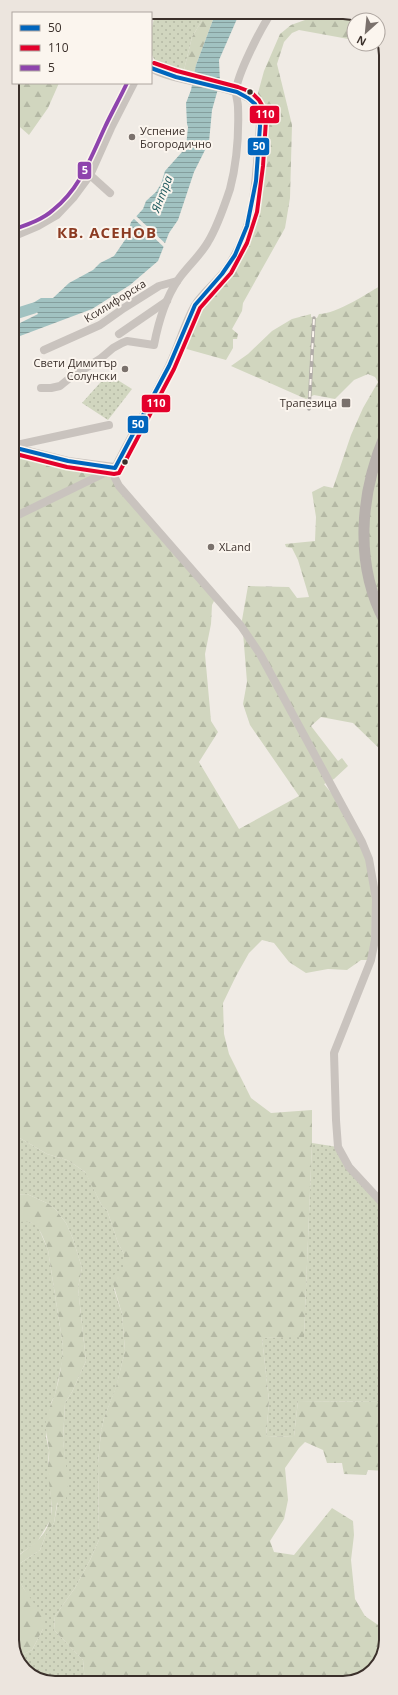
<svg xmlns="http://www.w3.org/2000/svg" width="398" height="1695" font-family="'Open Sans',sans-serif">
	<style>
		.green { fill: url(#green-dots) }
		.forest { fill: url(#forest-firs) }
		.water { fill: url(#water-rules) }
		.pier { fill: #f0ebe5 }
		.lines { fill: none; stroke-linecap: round; stroke-linejoin: round }
		.river { stroke: #a1c2c1; stroke-width: 11 }
		.minor { stroke: #c9c3be; stroke-width: 8 }
		.major { stroke: #b8b1ad; stroke-width: 11 }
		.rail-casing { stroke: #b1aca8; stroke-width: 3.5 }
		.rail { stroke: #fbf5ee; stroke-width: 2; stroke-dasharray: 6; stroke-linecap: butt }
		.bus-1-casing { stroke: #fbf5ee; stroke-width: 7 }
		.bus-2-casing { stroke: #fbf5ee; stroke-width: 7 }
		.bus-3-casing { stroke: #fbf5ee; stroke-width: 7 }
		.bus-1 { stroke: #0065bd; stroke-width: 4 }
		.bus-2 { stroke: #e4002b; stroke-width: 4 }
		.bus-3 { stroke: #8e44ad; stroke-width: 4 }
		.bus-dot { fill: #3b302b; stroke: #fbf5ee; stroke-width: 1.5 }
		.poi-dot { fill: #7a716c; stroke: #fbf5ee; stroke-width: 1.5 }
		.labels { text-anchor: middle; stroke-width: 4; stroke-linejoin: round; paint-order: stroke }
		.poi-label { font-size: 11px; fill: #3b302b; stroke: #fbf5ee; text-anchor: start }
		.street-label { font-size: 11px; fill: #3b302b; stroke: #fbf5ee }
		.water-label { font-size: 12px; font-style: italic; fill: #1f5a5e; stroke: #fbf5ee }
		.district-label { font-size: 15px; font-weight: bold; letter-spacing: 1px; fill: #8c3b22; stroke: #fbf5ee }
		.rim { fill: none; stroke: #3b302b; stroke-width: 2 }
		.line-badge { stroke: #fbf5ee; stroke-width: 1.5 }
		.badge-label { font-size: 11px; text-anchor: middle; font-weight: bold; fill: #fff }
	</style>
	<defs>
		<pattern id="green-dots" width="8" height="8" patternUnits="userSpaceOnUse"><rect width="8" height="8" fill="#d1d6bf"/><path d="M2 2h.1M6 6h.1" fill="none" stroke="#b4b8a4" stroke-width="1.8" stroke-linecap="round"/></pattern>
		<pattern id="forest-firs" width="22" height="20" patternUnits="userSpaceOnUse"><rect width="22" height="20" fill="#d1d6bf"/><path d="M5 1l3.5 6h-7zM16 11l3.5 6h-7z" fill="#b4b8a4"/></pattern>
		<pattern id="water-rules" width="6" height="5" patternUnits="userSpaceOnUse"><rect width="6" height="5" fill="#a1c2c1"/><path d="M0 2.5h6" fill="none" stroke="#849e9d"/></pattern>
	</defs>
	<rect width="100%" height="100%" fill="#f0ebe5"/>
	<g class="green">
		<path d="M156,12H207L192,37L183,74C144,69 147,42 156,12Z"/>
		<polygon points="108,374 132,389 108,420 82,403"/>
		<polygon points="13,1134 47,1154 67,1160 78,1167 86,1173 102,1206 107,1210 118,1243 124,1254 124,1270 114,1289 122,1314 125,1351 116,1388 104,1418 101,1432 98,1463 99,1540 90,1560 75,1588 55,1616 54,1630 83,1660 85,1683 50,1683 26,1672 18,1657 32,1650 43,1629 24,1589 14,1572 19,1564 40,1550 46,1534 54,1523 65,1461 63,1440 65,1403 72,1392 86,1361 78,1288 82,1268 73,1239 66,1223 56,1210 49,1204 27,1194 13,1195"/>
		<polygon points="312,1143 338,1147 349,1167 386,1207 386,1402 298,1401 294,1436 266,1437 269,1401 262,1338 304,1336"/>
		<polygon points="24,1220 35,1224 39,1229 48,1250 63,1346 62,1362 55,1395 51,1403 46,1437 49,1450 48,1464 51,1497 51,1519 37,1542 20,1554 13,1562 13,1224"/>
	</g>
	<g class="forest">
		<polygon points="207,12 216,12 196,65 195,75 183,74 192,37"/>
		<polygon points="353,14 365,20 354,20 354,40 299,30 292,33 284,42 277,64 292,125 290,198 285,228 243,303 242,311 232,329 238,334 237,339 233,339 233,348 226,360 176,346 186,323 220,278 247,231 260,126 255,104 264,71 280,34 291,25 305,20"/>
		<polygon points="13,52 13,83 59,83 48,108 29,135 12,120"/>
		<path d="M385,283L386,755L353,723L321,717L311,726L338,761L342,758L348,766L334,779L324,784L341,805L373,874L371,960H361L347,970L328,969L306,973L289,962L274,943L262,940L249,953L236,976L223,1003L224,1034L229,1054L251,1098L271,1113L312,1110V1143L304,1337L262,1338L269,1401L266,1437L294,1436L298,1401L386,1402V1471L368,1470L366,1475L344,1474L342,1463H327L323,1450L305,1442L299,1448L285,1468L288,1500L284,1519L270,1541L274,1552L294,1555L332,1508L353,1521L354,1535L351,1560L355,1599L365,1616L381,1627L384,1645L375,1668L351,1682L85,1683L83,1660L54,1630L55,1616L75,1588L90,1560L99,1540L98,1463L101,1432L104,1418L116,1387L125,1351L122,1314L111,1276L124,1270V1254L118,1243L107,1210L102,1206L85,1172L78,1167L67,1160L47,1154L13,1134L12,447L115,468V478L216,597L212,605L211,624L205,654L211,721L218,732L199,762L239,829L299,796L250,725L243,704L247,682L242,620L248,586L289,587L297,598L309,597L298,560L292,548L286,547L285,544L315,541L316,517L312,492L324,486L333,488L351,435L363,408L378,382L375,377L368,374L354,380L335,399L314,395L306,399L231,366L248,354L272,331L292,319L311,314V317L317,318L319,314C337,314 368,293 385,283Z"/>
		<path d="M27,1194L49,1204L56,1210L66,1223L73,1239L82,1268L78,1288L86,1361L72,1392L65,1403L63,1440L68,1483L66,1499L57,1503L54,1523L46,1534L40,1550L19,1564L14,1571L24,1589L43,1616V1629L32,1650L18,1657L13,1648V1562C26,1546 43,1543 50,1520C54,1507 49,1487 48,1474C47,1466 50,1458 49,1450C48,1440 45,1430 46,1420C47,1411 52,1403 55,1394C60,1378 62,1362 63,1346L48,1250C41,1231 36,1215 13,1224V1195Z"/>
	</g>
	<polygon class="water" points="216,12 240,12 219,60 220,82 212,110 209,142 194,172 178,220 169,233 158,261 130,285 92,309 12,339 12,327 38,314 36,310 21,315 20,311 41,298 53,298 69,283 93,270 100,263 114,256 127,237 131,222 143,209 146,201 156,192 161,184 165,171 182,152 186,147 188,127 187,124 186,103 191,90 196,65"/>
	<polygon class="pier" points="134,214 167,245 166,249 132,217"/>
	<g class="lines">
		<polyline class="river" points="12,315 34,308"/>
		<g class="minor">
			<polyline points="146,13 146,12"/>
			<path d="M151,68C175,83 242,85 255,104C263,116 259,135 258,149C255,193 253,231 226,269C217,282 203,292 195,305C184,325 178,347 169,366C152,401 132,434 115,468V478L119,486L241,626L260,654L362,842L369,859L376,899L375,940L371,960L334,1053L336,1120L338,1147L349,1167L386,1207"/>
			<polyline points="90,175 110,193"/>
			<polyline points="12,237 38,226 57,215 73,198 90,175 111,128 134,83"/>
			<polyline points="119,334 167,301"/>
			<polyline points="44,350 100,325 124,308 159,286 177,281"/>
			<path d="M41,388H51L60,386L71,377L100,359L113,348L122,343L127,341L154,345C158,324 165,299 178,280C187,267 200,256 208,242C216,229 225,204 230,189C237,162 239,134 238,107C238,102 236,97 236,92C236,76 262,26 272,12"/>
			<polyline points="12,446 109,425"/>
			<polyline points="12,447 68,461 114,467"/>
			<polyline points="12,518 115,468"/>
		</g>
		<path class="major" d="M385,435C360,494 354,564 385,622"/>
		<g class="rail-casing">
			<polyline id="rail" points="309,409 314,318"/>
		</g>
		<use href="#rail" class="rail"/>
		<g class="bus-1-casing">
			<polyline id="bus-1" points="12,447 68,461 115,468 169,366 195,305 222,274 235,255 247,226 256,181 260,126 259,114 255,104 248,98 237,92 176,77 151,68"/>
		</g>
		<g class="bus-2-casing">
			<polyline id="bus-2" points="12,453 67,467 114,474 119,473 174,369 200,308 231,273 247,243 257,212 263,166 266,120 263,107 259,100 251,92 238,87 177,71 154,63"/>
		</g>
		<g class="bus-3-casing">
			<path id="bus-3" d="M12,230C26,225 42,220 53,210C80,189 91,157 105,127C112,112 120,98 127,83"/>
		</g>
		<use href="#bus-1" class="bus-1"/>
		<use href="#bus-2" class="bus-2"/>
		<use href="#bus-3" class="bus-3"/>
	</g>
	<g class="bus-dot">
		<circle cx="250" cy="92" r="3.5"/>
		<circle cx="125" cy="462" r="3.5"/>
	</g>
	<g class="poi-dot">
		<circle cx="132" cy="137" r="4"/>
		<circle cx="125" cy="369" r="4"/>
		<rect x="341" y="398" width="10" height="10" rx="2"/>
		<circle cx="211" cy="547" r="4"/>
	</g>
	<g class="labels">
		<g class="poi-label">
			<text x="140" y="135">Успение<tspan x="140" dy="13">Богородично</tspan></text>
			<text x="117" y="367" text-anchor="end">Свети Димитър<tspan x="117" dy="13">Солунски</tspan></text>
			<text x="337" y="407" text-anchor="end">Трапезица</text>
			<text x="219" y="551">XLand</text>
		</g>
		<g class="street-label">
			<text transform="translate(115 301) rotate(-32)" y="4">Ксилифорска</text>
		</g>
		<g class="water-label">
			<text transform="translate(162 194) rotate(-69)" y="4">Янтра</text>
		</g>
		<g class="district-label">
			<text x="107" y="238">КВ. АСЕНОВ</text>
		</g>
	</g>
	<path d="M0 0H398V1695H0ZM55 19H343A36 36 0 0 1 379 55V1640A36 36 0 0 1 343 1676H55A36 36 0 0 1 19 1640V55A36 36 0 0 1 55 19Z" fill="#ece5de" fill-rule="evenodd"/>
	<path class="rim" d="M55 19H343A36 36 0 0 1 379 55V1640A36 36 0 0 1 343 1676H55A36 36 0 0 1 19 1640V55A36 36 0 0 1 55 19Z"/>
	<g class="line-badge">
		<rect x="249" y="105" width="31" height="19" rx="4" fill="#e4002b"/>
		<rect x="247" y="137" width="23" height="19" rx="4" fill="#0065bd"/>
		<rect x="77" y="161" width="15" height="19" rx="4" fill="#8e44ad"/>
		<rect x="141" y="394" width="30" height="19" rx="4" fill="#e4002b"/>
		<rect x="127" y="415" width="22" height="19" rx="4" fill="#0065bd"/>
	</g>
	<g class="badge-label">
		<text x="265" y="118">110</text>
		<text x="259" y="150">50</text>
		<text x="85" y="174">5</text>
		<text x="156" y="407">110</text>
		<text x="138" y="428">50</text>
	</g>
	<rect x="12" y="12" width="140" height="72" fill="#fbf5ee" stroke="#aea6a0"/>
	<rect x="20" y="25" width="20" height="6" fill="#0065bd" stroke="#aea6a0"/>
	<text x="48" y="32" font-size="12" fill="#3b302b">50</text>
	<rect x="20" y="45" width="20" height="6" fill="#e4002b" stroke="#aea6a0"/>
	<text x="48" y="52" font-size="12" fill="#3b302b">110</text>
	<rect x="20" y="65" width="20" height="6" fill="#8e44ad" stroke="#aea6a0"/>
	<text x="48" y="72" font-size="12" fill="#3b302b">5</text>
	<g transform="translate(366 32) rotate(207)"><circle r="19" fill="#fbf5ee" stroke="#aea6a0"/>
	<path d="M0-3L7 15L0 10L-7 15Z" fill="#7a716c"/>
	<text y="-6" font-size="11" font-weight="bold" text-anchor="middle" fill="#3b302b">N</text>
	</g>
</svg>
